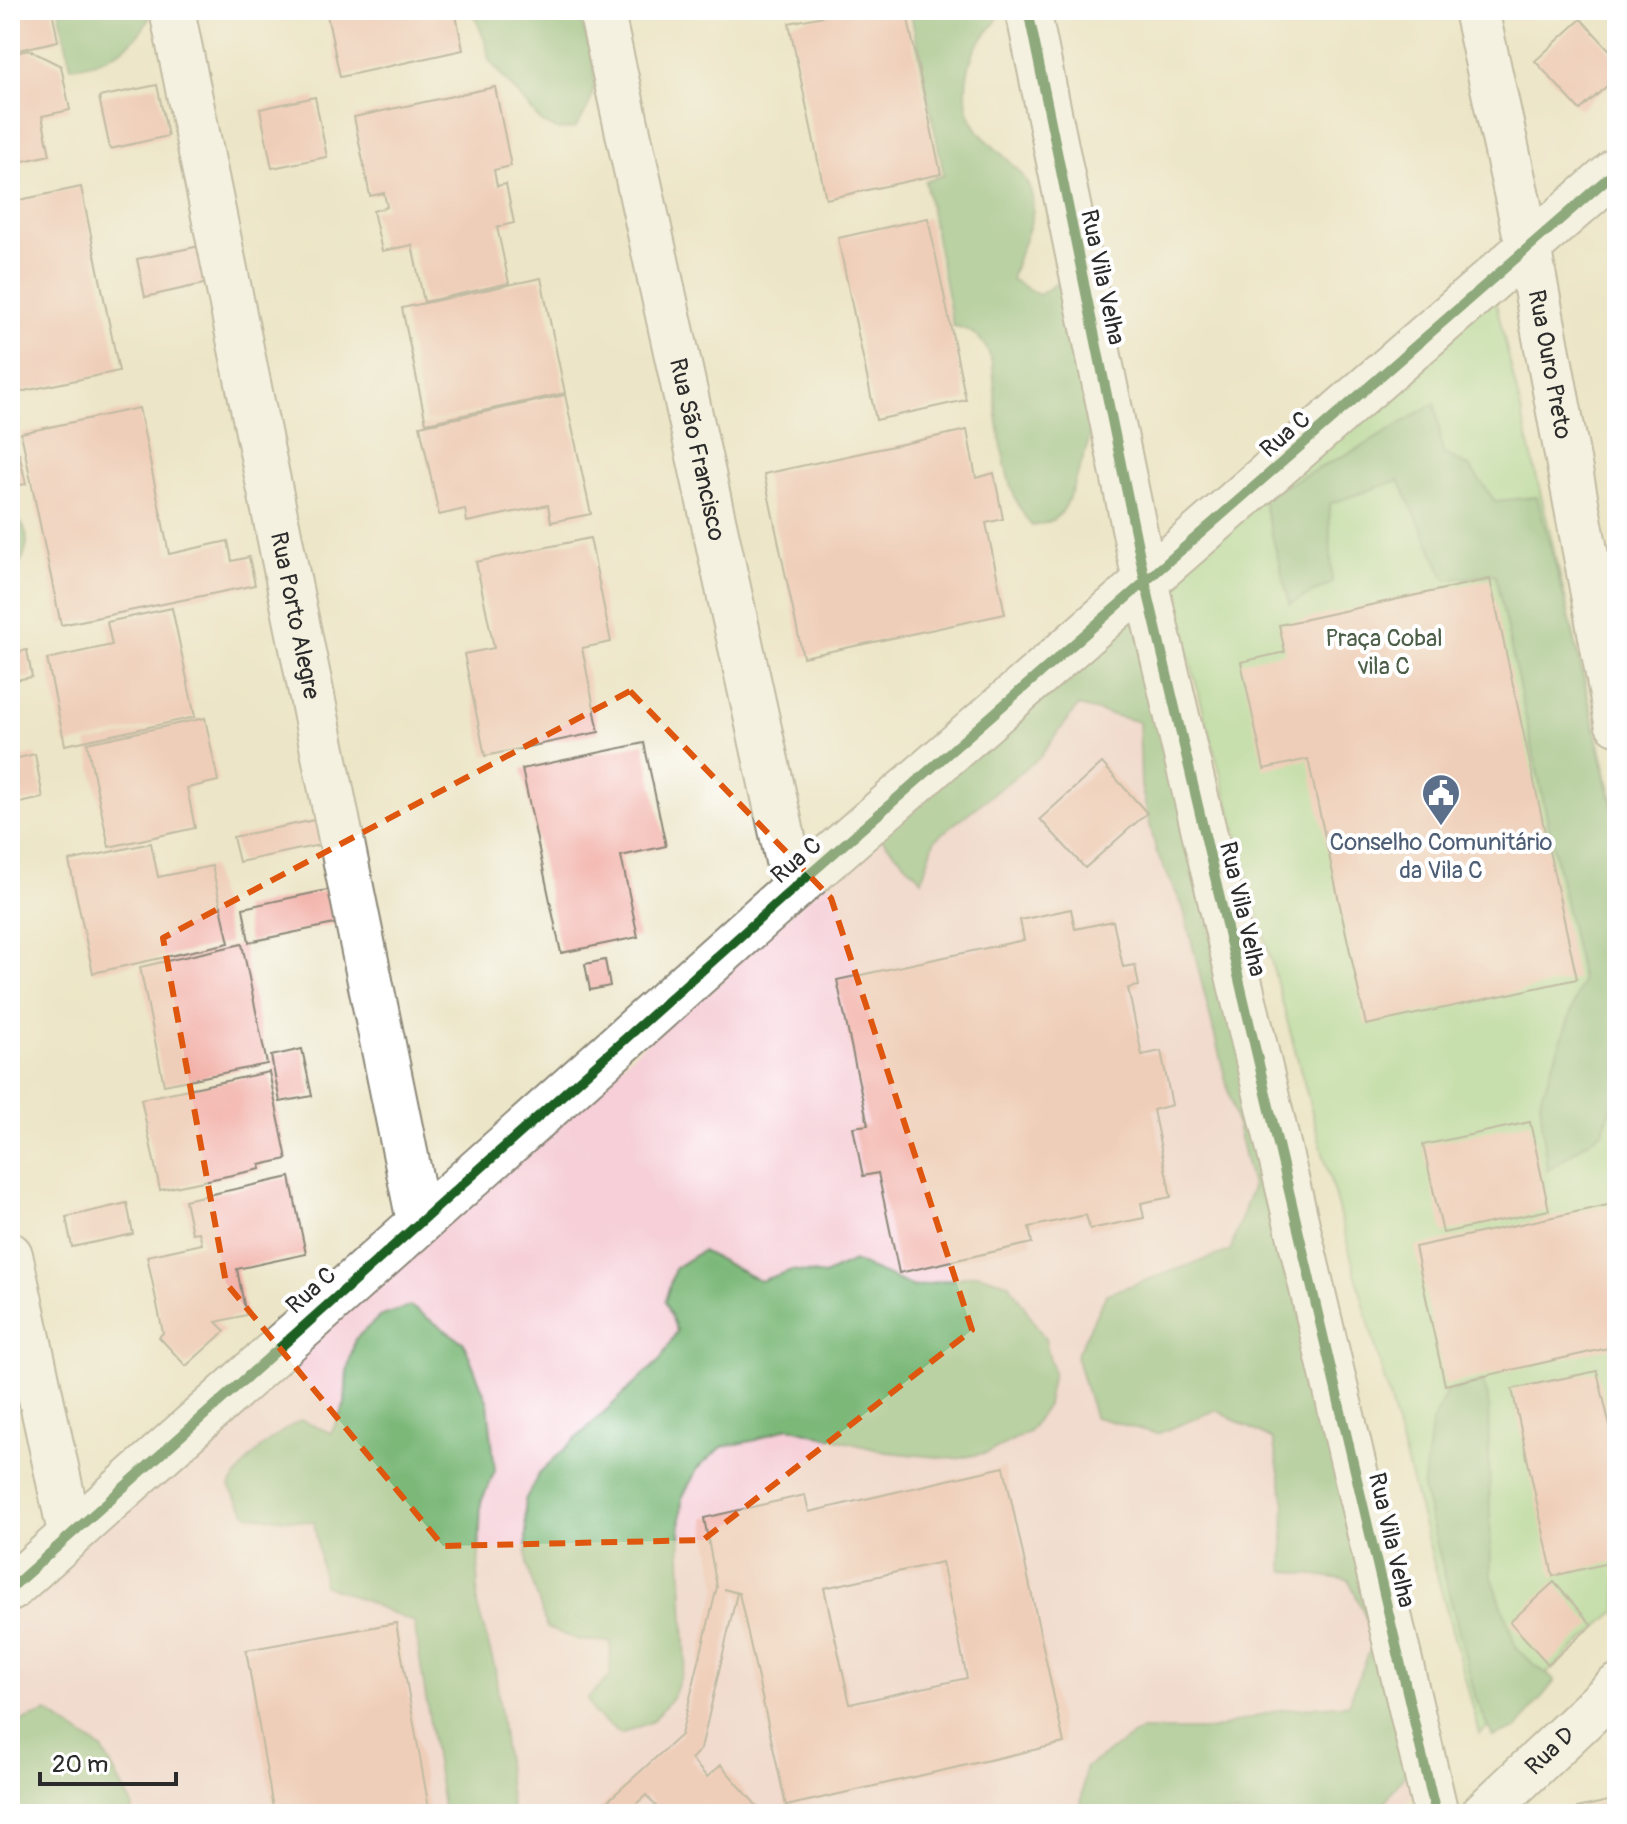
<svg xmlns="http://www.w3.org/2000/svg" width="1627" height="1824" font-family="Pangolin,sans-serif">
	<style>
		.built { fill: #f6cfd8 }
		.green { fill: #9ad78d; stroke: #62815c; stroke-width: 2 }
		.forest { fill: #7bb878; stroke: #537252; stroke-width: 2 }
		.building { fill: #f2b1a8; fill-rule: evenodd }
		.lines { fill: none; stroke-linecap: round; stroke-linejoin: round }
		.minor-casing { stroke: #8c8879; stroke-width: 48 }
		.minor { stroke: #fff; stroke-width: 44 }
		.cycleway-casing { stroke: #fff; stroke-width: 15 }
		.cycleway { stroke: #1b5e20; stroke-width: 10 }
		.marked { fill: none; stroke: #df570e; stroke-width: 6; stroke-dasharray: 16 10; stroke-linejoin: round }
		.labels { text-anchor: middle; stroke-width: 8; stroke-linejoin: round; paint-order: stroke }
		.street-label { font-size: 24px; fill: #2b2b2b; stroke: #fff }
		.park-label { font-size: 24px; fill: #4c5f48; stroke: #fff }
		.service-label { font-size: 24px; fill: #4e5e75; stroke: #fff }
	</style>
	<rect width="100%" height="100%" fill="#fff"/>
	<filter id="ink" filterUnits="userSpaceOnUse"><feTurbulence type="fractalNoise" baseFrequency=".0125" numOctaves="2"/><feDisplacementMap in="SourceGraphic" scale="16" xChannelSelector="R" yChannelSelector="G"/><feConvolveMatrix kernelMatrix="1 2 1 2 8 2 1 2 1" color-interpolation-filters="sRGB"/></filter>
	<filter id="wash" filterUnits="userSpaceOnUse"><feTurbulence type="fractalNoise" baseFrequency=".006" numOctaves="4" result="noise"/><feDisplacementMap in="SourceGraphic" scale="32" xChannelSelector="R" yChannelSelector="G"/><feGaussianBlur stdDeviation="1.8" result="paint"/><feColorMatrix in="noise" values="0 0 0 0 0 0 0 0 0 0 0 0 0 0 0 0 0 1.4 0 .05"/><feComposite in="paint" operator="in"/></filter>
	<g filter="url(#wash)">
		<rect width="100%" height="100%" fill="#ece5c7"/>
		<polygon class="built" points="1128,614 1413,1796 1393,1814 10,1814 10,1609"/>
		<polygon class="green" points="1494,295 1617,819 1617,1610 1480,1734 1167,576"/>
		<g class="forest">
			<path d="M59,10H152V12C139,45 105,64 71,67Z"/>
			<path d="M472,10H578C592,58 608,85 575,128L559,130L543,124L531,110L489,60L486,43Z"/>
			<path d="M910,10H1000C999,22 987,31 981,40C968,57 964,85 967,105C975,153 1041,161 1032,216C1029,233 1016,260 1011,279L1039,295L1068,276L1093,422C1092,435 1069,504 1061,513C1052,522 1044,524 1032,526C1008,499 1002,451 997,416C992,381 1001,334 953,326L925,181L944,175Z"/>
			<polygon points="1435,403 1443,453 1470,467 1495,501 1537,497 1571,624 1617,827 1617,1090 1603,1131 1547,1171 1540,1101 1582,981 1495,574 1446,580 1399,480 1329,504 1332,583 1290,604 1262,497 1363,446"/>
			<path d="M10,512C36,531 29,555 10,577Z"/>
			<polygon points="1135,607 1406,1772 1377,1814 1080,1814 1085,1768 1141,1730 1210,1730 1278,1710 1348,1704 1375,1638 1349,1580 1283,1571 1285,1505 1273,1440 1216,1410 1157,1434 1094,1417 1076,1356 1106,1294 1230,1251 1252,1187 1183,907 1156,851 1141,786 1139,722 1078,706 1039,758 935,839 922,880 876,833"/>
			<polygon points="702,1251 760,1281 792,1270 824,1275 853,1261 914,1287 978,1274 1009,1283 1045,1339 1053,1372 1047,1405 1029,1432 989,1452 956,1459 886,1452 788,1427 756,1440 722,1447 698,1468 682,1498 680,1532 686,1663 674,1695 653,1721 621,1734 594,1714 587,1699 610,1676 611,1642 578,1640 547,1628 527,1566 525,1500 540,1472 660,1360 677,1331 665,1301 675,1268"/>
			<path d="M410,1306L464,1343L488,1403L495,1471L481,1502L477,1605L495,1668L512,1814H444L414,1622C383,1611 356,1594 324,1586L314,1522L248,1515L229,1487C248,1456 269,1438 301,1420L331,1433L345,1404L347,1372L355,1339L379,1317Z"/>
			<polygon points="1482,1382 1488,1397 1491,1574 1517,1650 1555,1681 1517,1728 1493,1737 1476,1699 1423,1490 1431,1425 1447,1391"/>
			<polygon points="47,1712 102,1749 133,1807 130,1814 13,1814 10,1810 10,1725"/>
		</g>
		<g id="blocks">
			<g class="building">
				<polygon points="10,10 52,10 58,41 10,52"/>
				<polygon points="326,10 455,10 463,50 340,77"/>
				<polygon points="852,10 906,10 941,174 826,199 789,23"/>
				<polygon points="1581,19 1617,58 1617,77 1580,110 1535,61"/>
				<polygon points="29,50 61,66 70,110 42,116 50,155 10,164 10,54"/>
				<polygon points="157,85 168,136 110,149 99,97"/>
				<polygon points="495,87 511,166 494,170 497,186 506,184 514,223 497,227 509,283 424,302 412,245 382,251 373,211 387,207 384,193 370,196 354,117"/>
				<polygon points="315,97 327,157 272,168 260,109"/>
				<polygon points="81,187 119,371 10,394 10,202"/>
				<polygon points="928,218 966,400 876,420 838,238"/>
				<polygon points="200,246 208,283 145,297 137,259"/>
				<polygon points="541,278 565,393 426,423 402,308"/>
				<polygon points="565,395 591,514 551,522 548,505 467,522 465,509 439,515 420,426"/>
				<polygon points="139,408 169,554 228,541 232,561 249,557 255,585 61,625 21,433"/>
				<polygon points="967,430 976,478 994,473 1003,519 986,523 1005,614 803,657 764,474"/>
				<polygon points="19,453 26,484 10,487 10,454"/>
				<polygon points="590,538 611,642 582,648 599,732 485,756 464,654 494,648 476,562"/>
				<polygon points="1490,579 1577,979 1366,1025 1308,759 1264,769 1241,662 1285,652 1279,625"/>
				<polygon points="172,608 195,717 65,745 47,659 112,645 107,622"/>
				<polygon points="11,643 13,653 27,650 32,677 10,681"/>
				<polygon points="205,718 218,781 187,788 195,828 109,847 87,743"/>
				<polygon points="644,743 666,846 621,856 638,937 561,953 522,769"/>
				<polygon points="35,754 43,798 10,805 10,760"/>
				<polygon points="1102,763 1147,813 1085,868 1040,819"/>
				<polygon points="324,818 329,843 239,862 233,837"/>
				<polygon points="151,843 158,877 212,866 229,943 93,973 69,861"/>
				<polygon points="332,889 339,923 249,942 243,908"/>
				<polygon points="1071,909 1075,929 1113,921 1123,967 1135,965 1139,986 1128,988 1142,1055 1161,1051 1172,1105 1153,1110 1171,1197 1141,1203 1144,1218 1090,1229 1086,1215 1029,1227 1032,1243 899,1273 878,1173 863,1176 853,1127 868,1125 837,980 1024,940 1020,920"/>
				<polygon points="242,944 267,1064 164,1085 140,967"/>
				<polygon points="605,960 610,986 590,990 585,964"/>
				<polygon points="302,1049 312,1096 280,1102 271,1056"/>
				<polygon points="269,1072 287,1159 260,1165 261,1169 160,1190 141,1099"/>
				<polygon points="1530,1122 1549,1210 1443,1233 1423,1145"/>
				<polygon points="290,1177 306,1254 237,1269 246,1315 216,1322 225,1331 186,1366 159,1337 163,1333 147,1256 202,1244 199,1232 192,1233 185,1200"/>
				<polygon points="127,1203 133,1234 72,1247 66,1217"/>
				<polygon points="1617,1203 1617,1346 1445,1385 1415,1247"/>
				<polygon points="1597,1371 1617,1456 1617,1561 1553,1576 1512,1389"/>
				<path d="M1004,1467L1064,1743L786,1806L739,1593L724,1589L737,1593L701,1749L691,1759L707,1777L721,1765L764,1814H663L646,1795L625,1814H593L681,1735L717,1587L704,1518L805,1495L809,1512ZM942,1562L967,1678L850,1704L824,1588Z"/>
				<polygon points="1554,1582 1592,1625 1548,1664 1510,1622"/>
				<polygon points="396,1623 430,1814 274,1814 246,1650"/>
				<polygon points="1617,1799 1617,1814 1578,1814 1577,1808"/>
			</g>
		</g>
	</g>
	<g filter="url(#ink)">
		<use href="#blocks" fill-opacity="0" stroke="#8c8879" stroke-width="2"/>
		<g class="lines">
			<g class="minor-casing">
				<g id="minor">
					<path id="s1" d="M172,10L419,1221"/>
					<path id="s2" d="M601,10L794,888"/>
					<polyline points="1028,10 1145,581 1436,1814"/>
					<path id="s3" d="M1476,10L1529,251L1617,722"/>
					<polyline points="10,1255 70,1532"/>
					<polyline points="10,1589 794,888 1617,170"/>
					<path id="s4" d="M1483,1814L1617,1687"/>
				</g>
			</g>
			<use href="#minor" class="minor"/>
			<g class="cycleway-casing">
				<g id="cycleway">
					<polyline points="1028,10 1145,581 1436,1814"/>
					<polyline points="10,1589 794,888 1617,170"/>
				</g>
			</g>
			<use href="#cycleway" class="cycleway"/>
		</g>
	</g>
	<path d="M0 0H1627V1824H0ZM630,691L831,898L972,1330L703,1540L443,1546L226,1283L163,938Z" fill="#ece5c7" fill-opacity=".55" fill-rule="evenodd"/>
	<path class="marked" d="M630,691L831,898L972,1330L703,1540L443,1546L226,1283L163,938Z"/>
	<defs>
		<g id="civic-pin" transform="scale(2)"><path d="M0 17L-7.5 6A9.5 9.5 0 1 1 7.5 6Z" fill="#5c6f8a" stroke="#fff"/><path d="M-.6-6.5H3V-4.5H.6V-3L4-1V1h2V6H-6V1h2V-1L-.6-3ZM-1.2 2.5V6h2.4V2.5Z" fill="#fff"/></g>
	</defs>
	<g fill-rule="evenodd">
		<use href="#civic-pin" x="1441" y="793"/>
	</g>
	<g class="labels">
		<g class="street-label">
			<text transform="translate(1103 277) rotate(78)" y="8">Rua Vila Velha</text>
			<text dy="8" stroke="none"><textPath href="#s3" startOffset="362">Rua Ouro Preto</textPath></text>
			<text transform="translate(1285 434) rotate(-41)" y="8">Rua C</text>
			<text dy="8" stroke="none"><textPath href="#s2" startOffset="450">Rua São Francisco</textPath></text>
			<text dy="8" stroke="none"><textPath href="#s1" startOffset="618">Rua Porto Alegre</textPath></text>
			<text transform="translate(796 860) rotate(-41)" y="8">Rua C</text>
			<text transform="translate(1243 909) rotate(77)" y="8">Rua Vila Velha</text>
			<text transform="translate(311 1290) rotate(-42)" y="8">Rua C</text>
			<text transform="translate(1392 1540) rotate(77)" y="8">Rua Vila Velha</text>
			<text dy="8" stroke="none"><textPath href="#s4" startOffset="92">Rua D</textPath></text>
		</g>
		<g class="park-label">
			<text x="1384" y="646">Praça Cobal<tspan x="1384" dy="28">vila C</tspan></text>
		</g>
		<g class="service-label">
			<text x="1441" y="850">Conselho Comunitário<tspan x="1441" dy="28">da Vila C</tspan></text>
		</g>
	</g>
	<rect width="1627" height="1824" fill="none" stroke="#fff" stroke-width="40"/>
	<path d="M40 1772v12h136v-12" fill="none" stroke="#2b2b2b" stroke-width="4"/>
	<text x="52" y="1772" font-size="24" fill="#2b2b2b" stroke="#ffffff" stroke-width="6" paint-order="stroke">20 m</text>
</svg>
